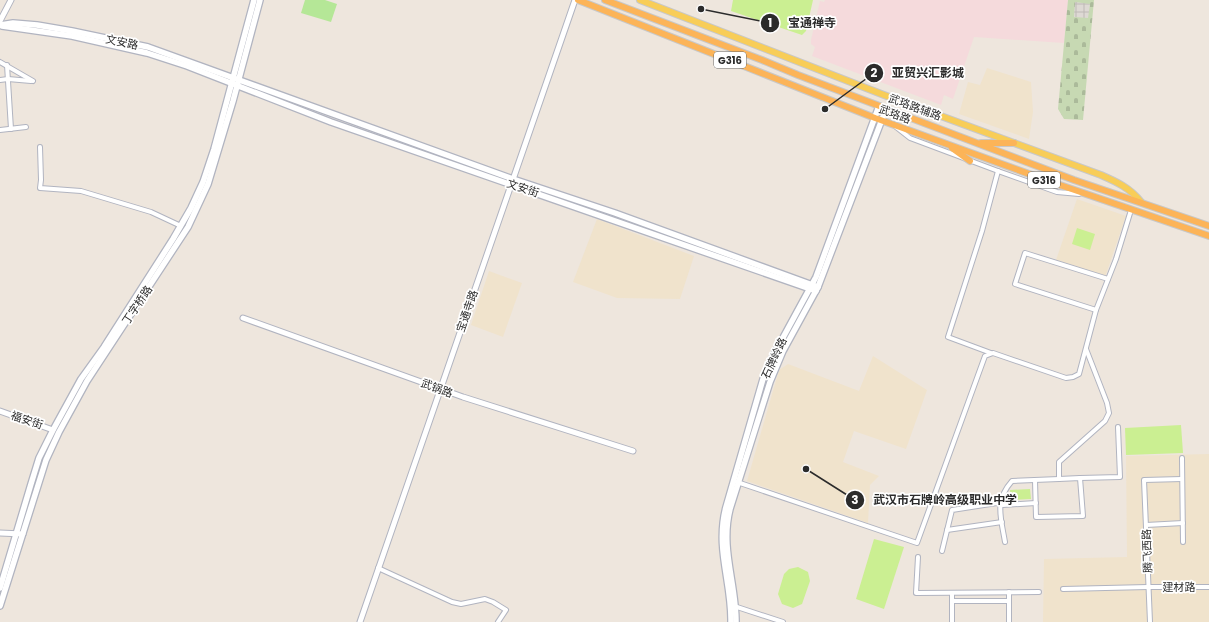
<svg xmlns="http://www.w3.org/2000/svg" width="1209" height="622" font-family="Poppins,'Noto Sans SC',sans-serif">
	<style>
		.education { fill: #f0e3cc }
		.medical { fill: #f5dadc }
		.green { fill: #b5e797 }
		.cemetery { fill: url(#cemetery-stones) }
		.pitch { fill: #cbef92 }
		.plaza { fill: url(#plaza-grid) }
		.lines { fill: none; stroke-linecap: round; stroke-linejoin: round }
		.minor-casing { stroke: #b1b4c0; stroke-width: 6 }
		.tertiary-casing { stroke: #b1b4c0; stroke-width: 7 }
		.secondary-casing { stroke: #b1b4c0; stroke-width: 8 }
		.primary-casing { stroke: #c8c8c8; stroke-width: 8 }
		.trunk-casing { stroke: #c8c8c8; stroke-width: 8 }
		.minor { stroke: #fff; stroke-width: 4 }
		.tertiary { stroke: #fff; stroke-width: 5 }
		.secondary { stroke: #fff; stroke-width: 5.5 }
		.primary { stroke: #f8cd58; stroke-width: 6 }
		.trunk { stroke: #fcb458; stroke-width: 6 }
		.labels { text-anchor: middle; stroke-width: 3.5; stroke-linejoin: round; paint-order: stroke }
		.shield { fill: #fff; stroke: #6b6b6b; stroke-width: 1 }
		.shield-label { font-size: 10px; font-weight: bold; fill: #2b2b2b }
		.street-label { font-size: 11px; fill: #2b2b2b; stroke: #fff }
		.leader { fill: none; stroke: #2b2b2b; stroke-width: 1.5 }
		.callout-dot { fill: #2b2b2b; stroke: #fff; stroke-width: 1.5 }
		.mark-label { font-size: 12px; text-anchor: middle; font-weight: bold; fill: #fff }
		.callout-label { font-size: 12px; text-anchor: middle; font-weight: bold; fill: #2b2b2b; stroke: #fff; stroke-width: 3.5; stroke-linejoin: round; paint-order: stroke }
	</style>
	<defs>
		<pattern id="cemetery-stones" width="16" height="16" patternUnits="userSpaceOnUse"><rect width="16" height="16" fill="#c7d9b3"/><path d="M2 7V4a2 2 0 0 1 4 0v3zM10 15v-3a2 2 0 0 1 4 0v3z" fill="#abba9a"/></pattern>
		<pattern id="plaza-grid" width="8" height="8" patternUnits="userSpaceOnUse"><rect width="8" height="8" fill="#ded9d4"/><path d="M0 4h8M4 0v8" fill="none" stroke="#bfbab6"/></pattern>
	</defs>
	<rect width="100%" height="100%" fill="#eee6dd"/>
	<g class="education">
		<polygon points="987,68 1031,82 1033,112 1029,139 959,114 968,82 980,85"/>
		<polygon points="1077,199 1126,216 1105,277 1056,260"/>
		<polygon points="597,219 694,256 680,299 617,298 573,282"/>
		<polygon points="489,271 522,283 503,337 471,325"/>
		<polygon points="873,356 927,390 906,449 854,431 843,462 879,476 870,485 868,523 747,481 779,370 788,364 859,391"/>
		<polygon points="1209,454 1209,622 1043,622 1044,559 1127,557 1126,456"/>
	</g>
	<polygon class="medical" points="825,0 1068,0 1064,43 974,37 953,99 944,95 941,105 812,56 815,47 811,44 811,40 820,1 824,2"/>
	<polygon class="green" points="305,0 325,0 337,4 331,22 301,13"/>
	<polygon class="cemetery" points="1068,0 1094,0 1083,120 1064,119 1058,109"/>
	<g class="pitch">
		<polygon points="733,0 813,0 806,31 802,35 731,11"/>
		<polygon points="1077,228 1095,234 1090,250 1072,244"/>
		<polygon points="1181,425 1183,453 1126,455 1125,428"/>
		<polygon points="1030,489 1031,499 1011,500 1010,490"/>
		<polygon points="874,539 904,547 884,609 856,599"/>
		<polygon points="798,567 808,572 810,581 802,604 793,608 782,604 778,594 784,574 789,569"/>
	</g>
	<polygon class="plaza" points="1075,2 1090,4 1088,18 1074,17"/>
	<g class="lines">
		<g class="minor-casing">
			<g id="minor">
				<polyline points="0,62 33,81"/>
				<polyline points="7,65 11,129"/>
				<polyline points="0,80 8,79 31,81"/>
				<polyline points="896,127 910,138 998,171 1057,192 1079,194"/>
				<polyline points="0,130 26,127"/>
				<polyline points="40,147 41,180 40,188 81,191 151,212 181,226"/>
				<polyline points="1096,310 1015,284 1025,253 1108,279"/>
				<polyline points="991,353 948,337 982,231 998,171"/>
				<polyline points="1182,458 1183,542"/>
				<polyline points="1080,478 1120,477 1118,427"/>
				<polyline points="1035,480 1036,517 1083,516 1080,478 1059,479 1059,462 1105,421 1109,413 1107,403 1086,349"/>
				<polyline points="737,482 917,543 985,356 993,353 1066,378 1073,377 1079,374 1096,310 1116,259 1131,210"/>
				<polyline points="1146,525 1183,523"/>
				<polyline points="947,530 1002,522"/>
				<path d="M1005,542C1001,518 994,501 1012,481L1059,479"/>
				<polyline points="942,551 952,510 997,503 1003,505 1036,503"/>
				<polyline points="918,557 916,593 1039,592"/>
				<polyline points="378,568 452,602 461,604 485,599 493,602 506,610 498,622"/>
				<polyline points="1063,589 1148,587 1209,587"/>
				<polyline points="952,593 952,622"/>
				<polyline points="952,601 1009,601"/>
				<polyline points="734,606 783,622"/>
				<polyline points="1009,622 1009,592"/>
				<polyline points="1150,622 1144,480 1182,479"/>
			</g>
		</g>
		<g class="tertiary-casing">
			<g id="tertiary">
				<polyline points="0,21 11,0"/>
				<polyline points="243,318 463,397 633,451"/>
				<polyline points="0,411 53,430"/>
				<polyline points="0,533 23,534"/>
				<polyline points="360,622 575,0"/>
			</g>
		</g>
		<g class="secondary-casing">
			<g id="secondary">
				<polyline points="0,25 13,23 37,25 72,31 148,47 513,179 615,213 818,287"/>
				<polyline points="2,26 72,36 147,53 187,66 331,122 816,291"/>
				<polyline points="0,588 31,484 39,458 53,430 81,379 104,347 173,239 191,208 203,182 214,149 254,0"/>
				<polyline points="0,606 46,460 59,432 87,381 188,227 208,184 233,101 260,0"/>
				<path d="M731,622C732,582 715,549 726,507L763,379L773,356L816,277L879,106"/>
				<path d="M736,622C736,583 720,548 730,509L770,382L783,351L818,287L886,109"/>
			</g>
		</g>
		<g class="primary-casing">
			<path id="primary" d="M640,0L884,95L1101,175C1117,182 1130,188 1141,202"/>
		</g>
		<g class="trunk-casing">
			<g id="trunk">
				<polyline points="578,0 875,118 1054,183 1209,236"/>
				<polyline points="605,0 762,60 798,75 1074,180 1209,226"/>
				<polyline points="981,143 1014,143"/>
				<polyline points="952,148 970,161"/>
			</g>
		</g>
		<use href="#minor" class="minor"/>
		<use href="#tertiary" class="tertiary"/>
		<use href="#secondary" class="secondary"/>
		<use href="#primary" class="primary"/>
		<use href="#trunk" class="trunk"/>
	</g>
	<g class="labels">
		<g class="shield">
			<rect x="714" y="52" width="32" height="16" rx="3"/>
			<rect x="1028" y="172" width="32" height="16" rx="3"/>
		</g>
		<g class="shield-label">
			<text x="730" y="64">G316</text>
			<text x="1044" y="184">G316</text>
		</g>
		<g class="street-label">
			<text transform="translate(122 42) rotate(12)" y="4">文安路</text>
			<text transform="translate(915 107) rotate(20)" y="4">武珞路辅路</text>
			<text transform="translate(895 114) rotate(20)" y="4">武珞路</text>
			<text transform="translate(523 188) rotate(19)" y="4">文安街</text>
			<text transform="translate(137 305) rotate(-56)" y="4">丁字桥路</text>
			<text transform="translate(467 311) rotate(-71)" y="4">宝通寺路</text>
			<text transform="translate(774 358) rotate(-65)" y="4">石牌岭路</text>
			<text transform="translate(437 388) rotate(20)" y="4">武锅路</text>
			<text transform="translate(27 420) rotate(19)" y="4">福安街</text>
			<text transform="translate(1147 551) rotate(-92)" y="4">腾飞西路</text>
			<text x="1179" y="591">建材路</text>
		</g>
	</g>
	<path class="leader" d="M701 9L770 23M825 109L874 73M806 469L855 500"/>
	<g class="callout-dot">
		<circle cx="701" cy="9" r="4"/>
		<circle cx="825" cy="109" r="4"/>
		<circle cx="806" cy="469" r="4"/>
		<circle cx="770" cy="23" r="10"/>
		<circle cx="874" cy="73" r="10"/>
		<circle cx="855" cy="500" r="10"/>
	</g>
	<g class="mark-label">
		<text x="770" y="27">1</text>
		<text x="874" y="77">2</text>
		<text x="855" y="504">3</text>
	</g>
	<g class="callout-label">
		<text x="812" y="27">宝通禅寺</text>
		<text x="928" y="77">亚贸兴汇影城</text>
		<text x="945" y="504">武汉市石牌岭高级职业中学</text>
	</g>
</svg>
